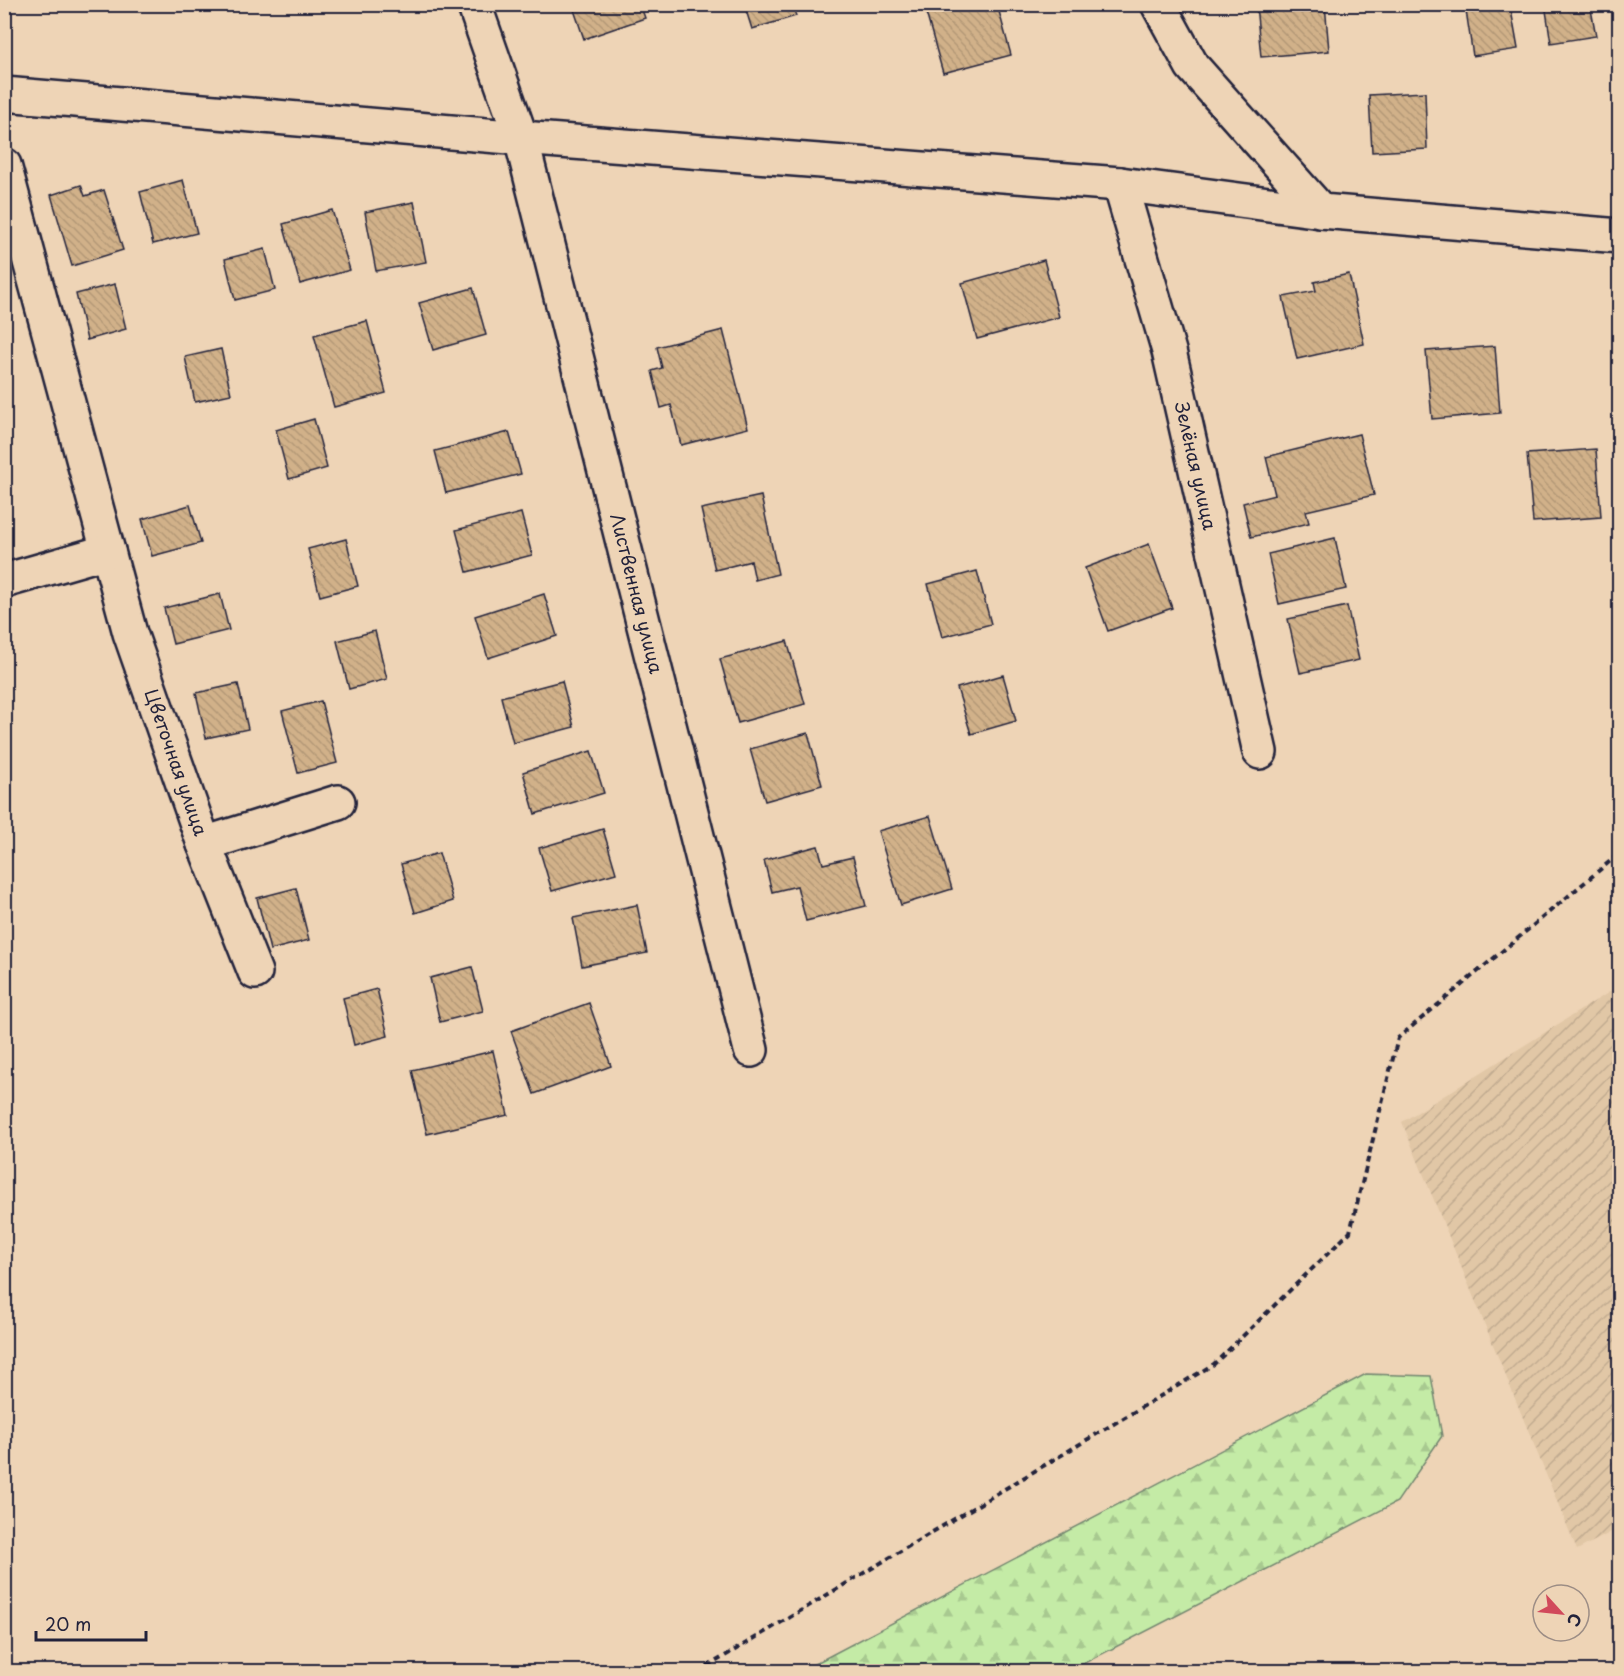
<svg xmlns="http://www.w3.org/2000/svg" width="1624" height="1676" font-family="'Playpen Sans',sans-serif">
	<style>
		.industrial { fill: url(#industrial-furrows) }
		.forest { fill: url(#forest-firs); stroke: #738670; stroke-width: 1.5 }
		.building { fill: url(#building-back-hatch); stroke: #22223b; stroke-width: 1.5 }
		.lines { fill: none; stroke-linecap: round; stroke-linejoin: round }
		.minor-casing { stroke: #22223b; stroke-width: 38 }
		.path { stroke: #22223b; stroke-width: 4; stroke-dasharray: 6 4.5; stroke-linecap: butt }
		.minor { stroke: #eed4b6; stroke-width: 33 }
		.labels { text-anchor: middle; stroke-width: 6; stroke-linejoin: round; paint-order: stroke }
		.street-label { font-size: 18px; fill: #22223b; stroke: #eed4b6 }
	</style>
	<defs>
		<pattern id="industrial-furrows" width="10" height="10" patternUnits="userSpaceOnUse" patternTransform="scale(1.5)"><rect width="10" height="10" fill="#e1c7a6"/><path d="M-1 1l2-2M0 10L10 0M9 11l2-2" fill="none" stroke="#c1ab90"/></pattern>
		<pattern id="forest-firs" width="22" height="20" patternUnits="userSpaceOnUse" patternTransform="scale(1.5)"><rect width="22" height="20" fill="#c4eba6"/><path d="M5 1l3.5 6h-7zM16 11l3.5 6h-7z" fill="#a8c990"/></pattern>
		<pattern id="building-back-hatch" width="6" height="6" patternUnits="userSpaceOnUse" patternTransform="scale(1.5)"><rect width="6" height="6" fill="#d1b189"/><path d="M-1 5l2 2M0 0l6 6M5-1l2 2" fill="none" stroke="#b39877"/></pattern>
	</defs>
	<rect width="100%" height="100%" fill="#eed4b6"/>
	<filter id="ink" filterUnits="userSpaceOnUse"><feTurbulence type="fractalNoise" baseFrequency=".0167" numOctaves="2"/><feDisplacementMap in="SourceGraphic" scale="12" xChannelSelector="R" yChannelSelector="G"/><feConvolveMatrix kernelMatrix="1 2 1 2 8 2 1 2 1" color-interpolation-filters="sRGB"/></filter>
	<g filter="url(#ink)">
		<polygon class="industrial" points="1619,986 1619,1528 1577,1550 1402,1122"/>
		<polygon class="forest" points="1366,1374 1431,1376 1442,1436 1397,1502 1069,1671 801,1671"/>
		<g class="building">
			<polygon points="572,4 640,4 645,18 584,39"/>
			<polygon points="744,4 792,4 796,16 752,29"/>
			<polygon points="941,4 997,4 1011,55 943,73 925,9"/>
			<polygon points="1325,4 1329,51 1261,57 1256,5"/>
			<polygon points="1465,4 1510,4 1518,49 1473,56"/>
			<polygon points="1545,4 1590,4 1596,36 1551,43"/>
			<polygon points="1425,92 1427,149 1372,152 1369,95"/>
			<polygon points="183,180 197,233 153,244 140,192"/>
			<polygon points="81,185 85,196 104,190 123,250 72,266 51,195"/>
			<polygon points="414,202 426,262 376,271 365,212"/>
			<polygon points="332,210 350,270 300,284 283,224"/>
			<polygon points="265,249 275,290 235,300 225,259"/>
			<polygon points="1044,260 1059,317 977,339 962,283"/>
			<polygon points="1349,274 1364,344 1297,359 1283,297 1316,291 1314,282"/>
			<polygon points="115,284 126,329 87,340 76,294"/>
			<polygon points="473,288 486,335 433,350 419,303"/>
			<polygon points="367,321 386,393 334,407 314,335"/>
			<polygon points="723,330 748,428 681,445 671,405 661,408 652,371 662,368 657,347"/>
			<polygon points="1495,346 1500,413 1432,419 1426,351"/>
			<polygon points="221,349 231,394 195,402 185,357"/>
			<polygon points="314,419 327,468 289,479 276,430"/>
			<polygon points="509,432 521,474 446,493 435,451"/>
			<polygon points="1359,434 1374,495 1306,511 1309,523 1251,537 1243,503 1275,495 1266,457"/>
			<polygon points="1596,449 1601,517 1533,522 1527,454"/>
			<polygon points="761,496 778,574 755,580 751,561 715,570 701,509"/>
			<polygon points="190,505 201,543 152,556 142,519"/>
			<polygon points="521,513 532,555 467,572 456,530"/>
			<polygon points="1335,538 1346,589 1279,604 1268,554"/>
			<polygon points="346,539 358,586 320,596 308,549"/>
			<polygon points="1149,544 1172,608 1108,631 1085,568"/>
			<polygon points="977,571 991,624 942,637 928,584"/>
			<polygon points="220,594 229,630 173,644 164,608"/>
			<polygon points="544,594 557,636 488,658 475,616"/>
			<polygon points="1347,606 1359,660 1300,673 1288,619"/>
			<polygon points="375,631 387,679 349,689 337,641"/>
			<polygon points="787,641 805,704 738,723 720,659"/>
			<polygon points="1003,675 1016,721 971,734 957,688"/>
			<polygon points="562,681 574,727 513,743 501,697"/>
			<polygon points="238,684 248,729 206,738 196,693"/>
			<polygon points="321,701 337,763 298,773 282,711"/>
			<polygon points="808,733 822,785 765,801 750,749"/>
			<polygon points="591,751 604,793 535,814 523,772"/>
			<polygon points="930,816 952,889 901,905 878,831"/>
			<polygon points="603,829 616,873 552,891 539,848"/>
			<polygon points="818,846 823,864 853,857 866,906 806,921 797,886 772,892 764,860"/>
			<polygon points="439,853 453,901 415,913 401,864"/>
			<polygon points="296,888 309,940 270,950 257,898"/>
			<polygon points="637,905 647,953 582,966 573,918"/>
			<polygon points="472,967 483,1011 440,1022 430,978"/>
			<polygon points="377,989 388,1036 354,1045 343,998"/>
			<polygon points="589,1003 611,1066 534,1094 511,1031"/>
			<polygon points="493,1051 508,1115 427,1134 412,1070"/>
		</g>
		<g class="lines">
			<g class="minor-casing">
				<g id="minor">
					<path id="s1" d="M474,4L521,138L751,1050"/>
					<polyline points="1158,4 1192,66 1321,211 1620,236"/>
					<polyline points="4,94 521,138 1120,184 1321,211"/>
					<path id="s2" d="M4,165L130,633L204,844L255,972"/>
					<path id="s3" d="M1120,184L1169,351L1260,752"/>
					<polyline points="4,581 108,551"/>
					<polyline points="204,844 338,802"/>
				</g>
			</g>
			<polyline class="path" points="698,1672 1214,1364 1350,1232 1398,1038 1620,853"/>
			<use href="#minor" class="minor"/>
		</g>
	</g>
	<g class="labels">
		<g class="street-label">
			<text dy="6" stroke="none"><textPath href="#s3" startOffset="292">Зелёная улица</textPath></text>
			<text dy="6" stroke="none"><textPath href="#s1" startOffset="612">Лиственная улица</textPath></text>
			<text dy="6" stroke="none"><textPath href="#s2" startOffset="622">Цветочная улица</textPath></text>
		</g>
	</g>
	<rect width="1624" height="1676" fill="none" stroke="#eed4b6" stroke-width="24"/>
	<rect x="12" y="12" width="1600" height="1652" fill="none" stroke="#22223b" stroke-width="2" filter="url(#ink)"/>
	<g transform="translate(1561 1613) rotate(117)"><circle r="28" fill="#eed4b6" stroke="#9c8d85" stroke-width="1.5"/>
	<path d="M0-4.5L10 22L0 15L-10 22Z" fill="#d1495b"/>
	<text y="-9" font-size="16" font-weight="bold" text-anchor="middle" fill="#22223b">С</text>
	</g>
	<path d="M36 1631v9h110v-9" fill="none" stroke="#22223b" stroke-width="3"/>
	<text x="45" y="1631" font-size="18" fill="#22223b" stroke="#eed4b6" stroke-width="4.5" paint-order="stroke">20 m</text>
</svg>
